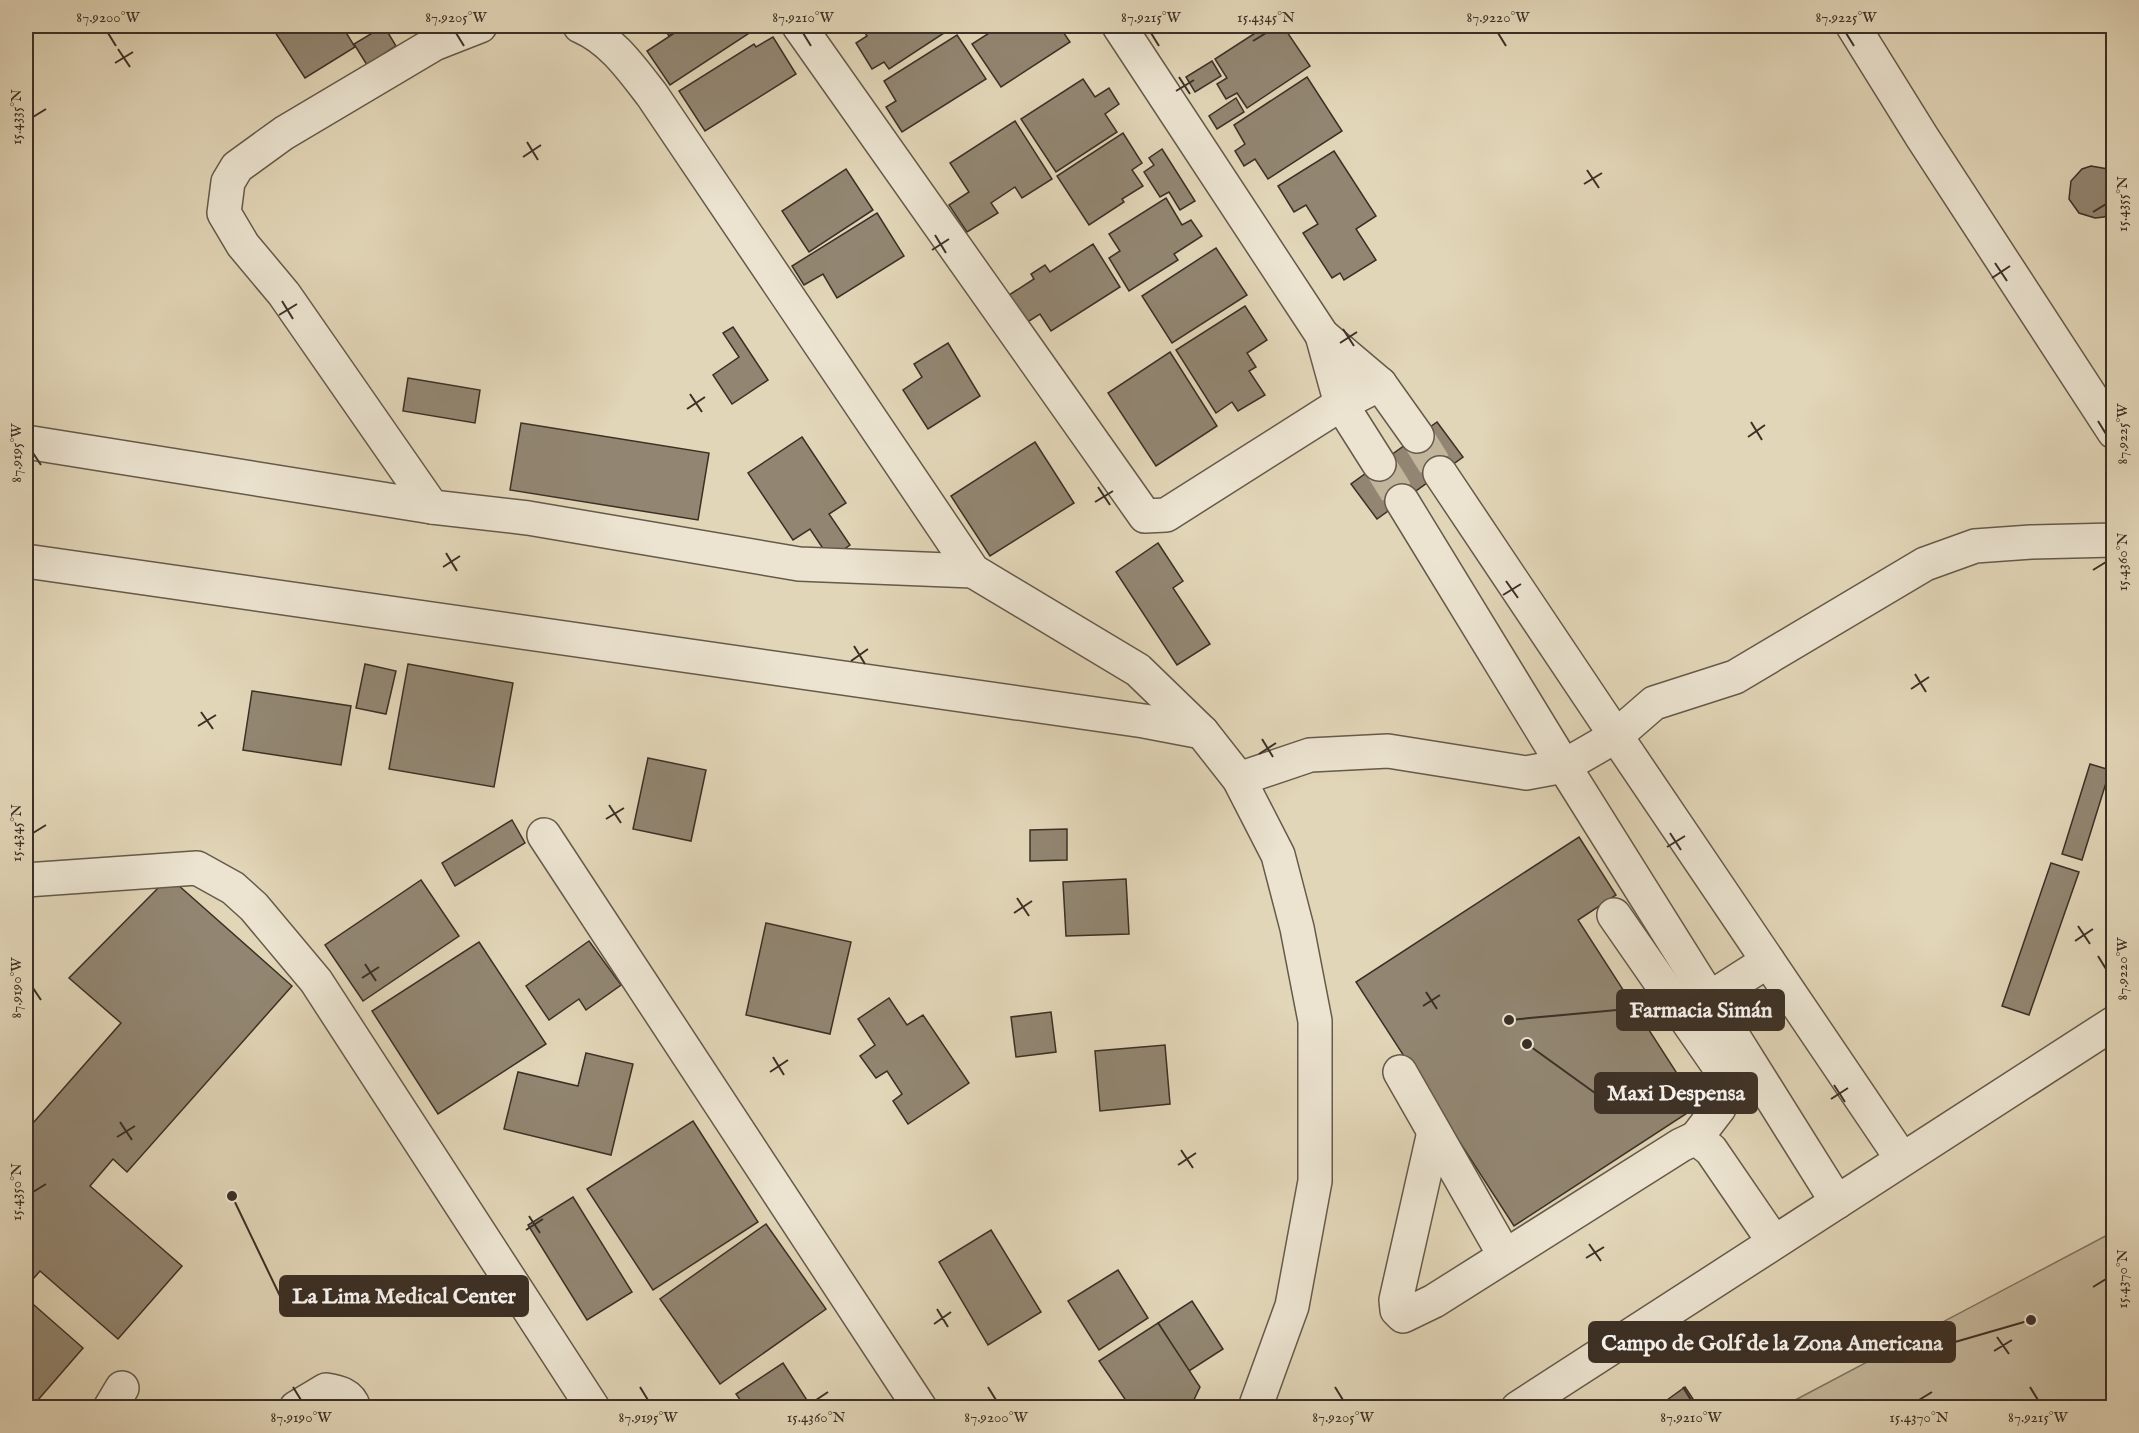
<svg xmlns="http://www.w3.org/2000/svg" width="2139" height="1433" font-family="'IM FELL English',serif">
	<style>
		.green { fill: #c6ba9f; stroke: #807562; stroke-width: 1.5 }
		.building { fill: #928672; stroke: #3b3026; stroke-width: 1.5 }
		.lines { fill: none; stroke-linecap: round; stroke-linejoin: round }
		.minor-tunnel { stroke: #c1b59b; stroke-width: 33; stroke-dasharray: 33 16; stroke-linecap: butt }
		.minor-casing { stroke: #655a4a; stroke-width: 36 }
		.minor { stroke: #ece4d1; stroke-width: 33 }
		.ticks { fill: none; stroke: #3b3026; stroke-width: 2 }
		.leader { fill: none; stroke: #3b3026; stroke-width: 2 }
		.callout-dot { fill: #3b3026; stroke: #ece4d1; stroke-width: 2 }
		.callout { fill: #3b3026; stroke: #3b3026; stroke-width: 2 }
		.callout-label { font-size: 22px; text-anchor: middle; font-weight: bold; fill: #fff }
		.neatline { fill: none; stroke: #3b3026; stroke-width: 2 }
		.ticks-label { font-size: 15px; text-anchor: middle; fill: #3b3026 }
	</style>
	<rect width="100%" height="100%" fill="#e2d6b8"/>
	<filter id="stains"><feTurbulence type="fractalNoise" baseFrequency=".00333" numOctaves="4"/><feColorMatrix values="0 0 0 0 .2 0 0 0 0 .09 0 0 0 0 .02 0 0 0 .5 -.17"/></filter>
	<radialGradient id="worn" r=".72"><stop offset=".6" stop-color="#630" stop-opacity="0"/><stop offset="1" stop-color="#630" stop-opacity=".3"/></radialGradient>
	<polygon class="green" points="2113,1232 2113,1407 1782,1407"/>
	<g class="building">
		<polygon points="271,26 342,26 355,47 305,78"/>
		<polygon points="384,26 396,46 367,65 354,44"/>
		<polygon points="662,26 685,26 669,36"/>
		<polygon points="685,26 752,26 754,30 670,85 647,51"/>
		<polygon points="861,26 939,26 944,33 889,69 884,62 872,69 856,43 867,36"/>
		<polygon points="1000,26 1059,26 1070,42 1001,87 972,44"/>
		<polygon points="1266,26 1283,26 1310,66 1247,108 1237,93 1226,99 1217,84 1227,78 1215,59"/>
		<polygon points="957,35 986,79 902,132 886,107 896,101 884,81"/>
		<polygon points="773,37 796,74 705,131 679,91 754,44 756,47"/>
		<polygon points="1212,61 1221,76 1195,92 1186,77"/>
		<polygon points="1307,77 1342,131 1268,179 1255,159 1244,166 1235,151 1245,144 1234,125"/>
		<polygon points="1083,79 1095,97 1109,88 1119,104 1105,114 1117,132 1056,172 1021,119"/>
		<polygon points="1236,98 1244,112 1217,129 1209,116"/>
		<polygon points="1015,121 1052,179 1022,198 1015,187 991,203 998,213 967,232 949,205 969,192 950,163"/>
		<polygon points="1123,133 1142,163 1132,170 1143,186 1122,199 1124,202 1089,225 1057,176"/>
		<polygon points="1162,149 1195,201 1180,210 1169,192 1160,197 1144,172 1154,165 1149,158"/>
		<polygon points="1334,151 1376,216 1356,229 1376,260 1344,280 1340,273 1332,278 1303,233 1318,224 1306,205 1294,212 1278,186"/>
		<polygon points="2091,166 2108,169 2114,174 2114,210 2104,217 2095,218 2079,213 2069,199 2071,181 2082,169"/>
		<polygon points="846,169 873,210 809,252 782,211"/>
		<polygon points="1166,198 1182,225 1191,220 1202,236 1174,254 1178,260 1129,291 1109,258 1120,251 1109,234"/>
		<polygon points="877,213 904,256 837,298 823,274 804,285 792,266"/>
		<polygon points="1093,244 1120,287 1051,331 1040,314 1026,323 1009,295 1034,279 1031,274 1045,265 1050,272"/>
		<polygon points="1216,248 1247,295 1172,343 1142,296"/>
		<polygon points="1245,306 1267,340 1247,353 1256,367 1249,371 1265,395 1238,411 1232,402 1216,413 1176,350"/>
		<polygon points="733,327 768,380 732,404 713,375 739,357 723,333"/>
		<polygon points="948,343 980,396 928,429 903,390 922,377 914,364"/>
		<polygon points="1170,352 1217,426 1156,466 1108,393"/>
		<polygon points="408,378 480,390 475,423 403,411"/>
		<polygon points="1437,422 1463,457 1377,519 1351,484"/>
		<polygon points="521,423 709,453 698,520 510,490"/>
		<polygon points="802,437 846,503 829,514 850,545 830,559 810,529 793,540 748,473"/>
		<polygon points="1035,442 1074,503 990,556 951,496"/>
		<polygon points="1158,543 1183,581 1173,588 1210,644 1177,665 1116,572"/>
		<polygon points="365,664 396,671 386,714 356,708"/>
		<polygon points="408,664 513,683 494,787 389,769"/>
		<polygon points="252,691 351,706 341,765 243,750"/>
		<polygon points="648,758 706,770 691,841 633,829"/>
		<polygon points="2090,764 2110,770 2082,860 2062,854"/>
		<polygon points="512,820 525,843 455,886 442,863"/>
		<polygon points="1067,829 1067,860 1030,861 1030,830"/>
		<polygon points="1579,837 1616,895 1578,920 1698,1106 1514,1226 1356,982"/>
		<polygon points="2051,863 2079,872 2029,1015 2002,1006"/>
		<polygon points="169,877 292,986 127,1172 113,1159 90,1186 182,1266 118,1339 40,1271 26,1287 26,1131 121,1023 69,978"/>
		<polygon points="1126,879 1129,934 1066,936 1063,882"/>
		<polygon points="421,880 459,936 363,1001 325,945"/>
		<polygon points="766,923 851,942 830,1034 746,1015"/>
		<polygon points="589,941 621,985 586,1010 579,999 549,1020 526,986"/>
		<polygon points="479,942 546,1044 438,1114 372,1011"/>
		<polygon points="889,998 907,1025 923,1015 969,1083 908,1124 893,1101 902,1094 887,1071 876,1078 860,1056 875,1045 858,1019"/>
		<polygon points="1051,1012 1056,1052 1016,1057 1011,1017"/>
		<polygon points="1165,1045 1170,1104 1100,1111 1095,1051"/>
		<polygon points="586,1053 633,1064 611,1155 504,1129 518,1072 578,1086"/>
		<polygon points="693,1121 758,1222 653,1290 587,1189"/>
		<polygon points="573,1197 632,1292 587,1320 528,1225"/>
		<polygon points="766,1224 826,1309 720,1384 660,1299"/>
		<polygon points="991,1230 1041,1312 988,1345 939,1262"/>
		<polygon points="1118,1270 1148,1318 1099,1350 1068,1301"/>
		<polygon points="26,1298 83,1348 31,1408 26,1408"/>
		<polygon points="1192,1301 1223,1349 1189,1371 1158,1323"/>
		<polygon points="1158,1323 1200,1387 1190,1408 1131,1408 1099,1361"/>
		<polygon points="783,1363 812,1408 746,1408 736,1394"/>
		<polygon points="1685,1387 1699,1408 1656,1408"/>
	</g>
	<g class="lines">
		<g class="minor-tunnel">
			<polyline points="1417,436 1440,473"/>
			<polyline points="1379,464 1402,501"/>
		</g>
		<g class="minor-casing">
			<g id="minor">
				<path d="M580,26C612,40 631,68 652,95L973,571L1138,670L1202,732L1239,779L1278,855L1297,928L1315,1021V1181L1292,1306L1255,1408"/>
				<polyline points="799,26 1145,516 1166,515 1341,404 1380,384"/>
				<polyline points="1119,26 1322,335 1380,384 1417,436"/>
				<polyline points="1853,26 1922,137 2114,432"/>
				<polyline points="1322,335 1341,404 1379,464"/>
				<polyline points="26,442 432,507 528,518 799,564 973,571"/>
				<polyline points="1440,473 1616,736 1902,1159"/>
				<polyline points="1402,501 1564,766 1837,1202"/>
				<polyline points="432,507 284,294 243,245 224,213 228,182 237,167 284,133 434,44 480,26"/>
				<polyline points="26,561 1144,721 1202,732"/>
				<polyline points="1239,779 1310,755 1388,751 1526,773 1564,766 1616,736 1654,703 1735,677 1925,564 1975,546 2031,542 2114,540"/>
				<polyline points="544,835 920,1408"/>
				<polyline points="26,880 197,868 233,888 254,907 316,981 593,1408"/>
				<polyline points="1614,915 1718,1065 1725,1088 1719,1108 1696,1138"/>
				<polyline points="1710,998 1768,961"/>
				<polyline points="1400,1072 1505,1256"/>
				<polyline points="1434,1132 1396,1300 1397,1310 1403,1316 1434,1301 1681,1145 1696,1138 1711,1150 1774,1242"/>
				<polyline points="110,1408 122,1388"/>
				<path d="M296,1408L326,1390C338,1392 350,1394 354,1408"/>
				<polyline points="1518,1408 2114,1023"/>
			</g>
		</g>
		<use href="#minor" class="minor"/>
	</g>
	<path class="ticks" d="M108,33L116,46M456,33L464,46M803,33L811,46M1151,33L1159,46M1498,33L1506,46M1846,33L1854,46M1253,41L1266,33M118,49L130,67M115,63L133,52M1179,77L1190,94M1176,91L1194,80M33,117L46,109M527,142L538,160M523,157L541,145M1587,170L1599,188M1584,184L1602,173M2093,212L2106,204M935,235L946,253M932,250L949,239M1995,263L2007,281M1992,278L2010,266M282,301L293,319M279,315L297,304M1343,329L1354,346M1340,343L1357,332M690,394L702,412M687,409L705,397M2098,421L2106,434M1751,422L1762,440M1748,437L1765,425M33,453L41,465M1098,487L1110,505M1095,502L1113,491M446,553L457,571M443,567L460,556M2093,570L2106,562M1506,581L1518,598M1503,595L1521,584M854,646L865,664M851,661L868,649M1915,674L1926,692M1911,689L1929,677M201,712L213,729M198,726L216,715M1262,739L1273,757M1259,754L1276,743M609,805L621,823M606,819L624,808M33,833L46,825M1670,833L1681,850M1667,847L1685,836M1017,898L1029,916M1014,913L1032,901M2078,926L2090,944M2075,941L2093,929M2098,956L2106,969M365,964L376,981M362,978L379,967M33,988L41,1000M1426,992L1437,1009M1423,1006L1440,995M773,1057L784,1075M770,1072L788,1060M1834,1085L1845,1102M1831,1099L1848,1088M120,1122L132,1140M117,1137L135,1126M1181,1150L1193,1168M1178,1165L1196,1153M33,1192L46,1184M529,1216L540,1233M526,1230L543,1219M1589,1244L1601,1261M1586,1258L1604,1247M2093,1287L2106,1279M937,1309L948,1327M934,1324L951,1312M1997,1337L2009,1354M1994,1351L2012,1340M293,1387L301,1400M640,1387L648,1400M988,1387L996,1400M1335,1387L1343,1400M1683,1387L1691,1400M2030,1387L2038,1400M816,1400L828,1392M1919,1400L1932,1392"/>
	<path class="leader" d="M1509 1020L1617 1010M1527 1044L1595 1093M232 1196L280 1296M2031 1320L1955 1342"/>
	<g class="callout-dot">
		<circle cx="1509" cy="1020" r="6"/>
		<circle cx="1527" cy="1044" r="6"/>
		<circle cx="232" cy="1196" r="6"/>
		<circle cx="2031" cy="1320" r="6"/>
	</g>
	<g class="callout">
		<rect x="1617" y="990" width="167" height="40" rx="6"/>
		<rect x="1595" y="1073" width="162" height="40" rx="6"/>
		<rect x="280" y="1276" width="248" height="40" rx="6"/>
		<rect x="1589" y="1322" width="366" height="40" rx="6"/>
	</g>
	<g class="callout-label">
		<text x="1701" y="1017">Farmacia Simán</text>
		<text x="1676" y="1100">Maxi Despensa</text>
		<text x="404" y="1303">La Lima Medical Center</text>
		<text x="1772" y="1350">Campo de Golf de la Zona Americana</text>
	</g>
	<rect width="2139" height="1433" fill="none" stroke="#e2d6b8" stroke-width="66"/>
	<rect x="33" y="33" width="2073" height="1367" class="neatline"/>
	<g class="ticks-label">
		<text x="108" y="22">87.9200°W</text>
		<text x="456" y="22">87.9205°W</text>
		<text x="803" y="22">87.9210°W</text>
		<text x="1151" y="22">87.9215°W</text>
		<text x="1266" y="22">15.4345°N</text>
		<text x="1498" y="22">87.9220°W</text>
		<text x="1846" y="22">87.9225°W</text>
		<text transform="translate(16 117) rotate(-90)" y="5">15.4335°N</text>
		<text transform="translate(2122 204) rotate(-90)" y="5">15.4355°N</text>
		<text transform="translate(2122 434) rotate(-90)" y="5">87.9225°W</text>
		<text transform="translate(16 453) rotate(-90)" y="5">87.9195°W</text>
		<text transform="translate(2122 562) rotate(-90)" y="5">15.4360°N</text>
		<text transform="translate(16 833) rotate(-90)" y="5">15.4345°N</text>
		<text transform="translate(2122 969) rotate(-90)" y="5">87.9220°W</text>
		<text transform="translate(16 988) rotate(-90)" y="5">87.9190°W</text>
		<text transform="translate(16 1192) rotate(-90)" y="5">15.4350°N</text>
		<text transform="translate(2122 1279) rotate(-90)" y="5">15.4370°N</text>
		<text x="301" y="1422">87.9190°W</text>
		<text x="648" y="1422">87.9195°W</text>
		<text x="816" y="1422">15.4360°N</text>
		<text x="996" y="1422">87.9200°W</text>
		<text x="1343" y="1422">87.9205°W</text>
		<text x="1691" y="1422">87.9210°W</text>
		<text x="1919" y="1422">15.4370°N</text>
		<text x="2038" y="1422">87.9215°W</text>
	</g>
	<rect width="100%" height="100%" filter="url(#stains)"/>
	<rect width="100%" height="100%" fill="url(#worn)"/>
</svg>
